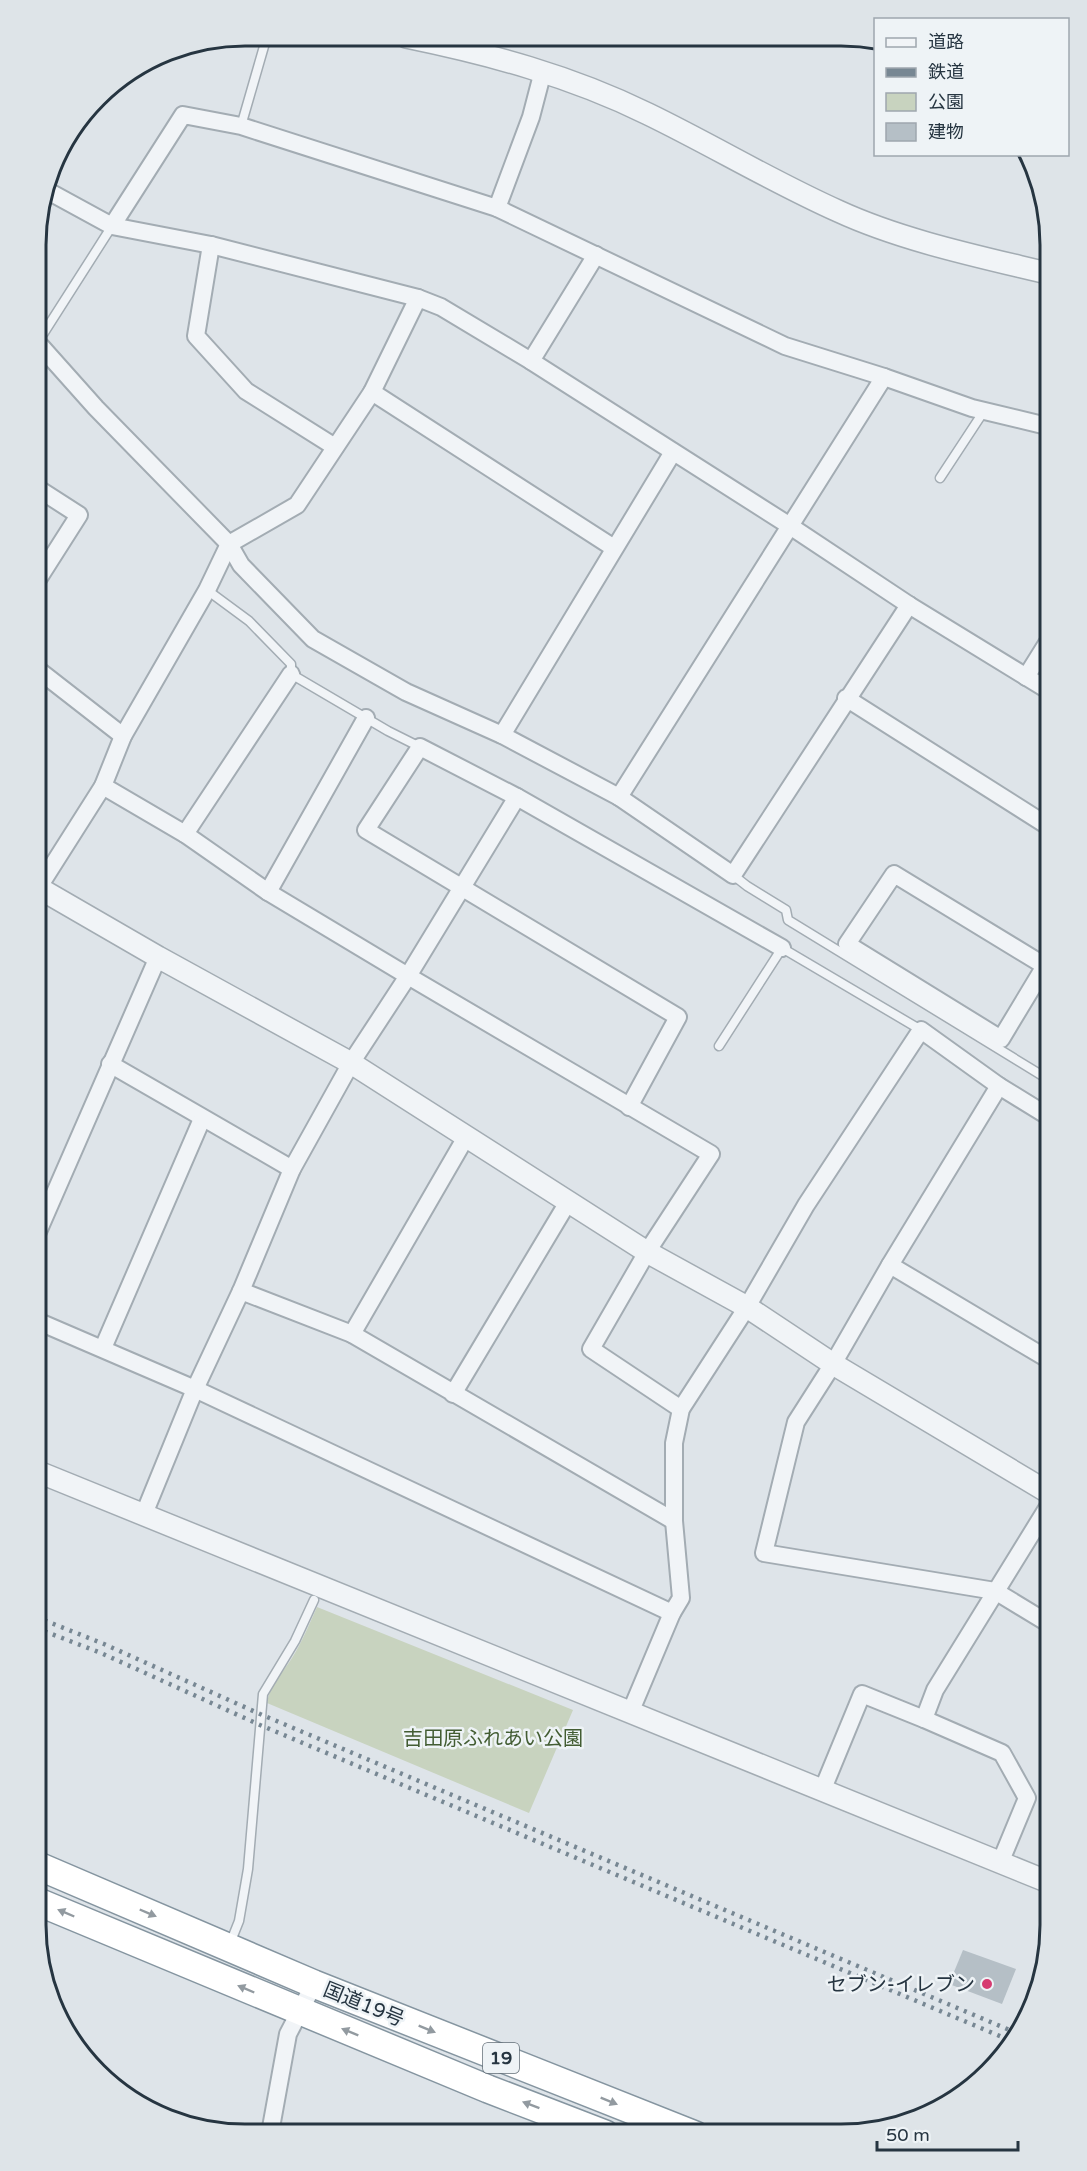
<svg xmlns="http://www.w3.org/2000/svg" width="1087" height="2171" font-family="'Varela Round','Noto Sans JP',sans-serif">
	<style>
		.green { fill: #c8d3bf }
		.building { fill: #b5bfc6 }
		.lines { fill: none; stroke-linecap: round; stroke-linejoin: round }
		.service-casing { stroke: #a3acb3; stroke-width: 11 }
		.minor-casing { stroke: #a3acb3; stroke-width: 20 }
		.tertiary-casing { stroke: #a3acb3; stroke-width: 24 }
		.trunk-casing { stroke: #8595a0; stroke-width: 30 }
		.service { stroke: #f1f4f7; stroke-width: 8 }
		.minor { stroke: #f1f4f7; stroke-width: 16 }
		.tertiary { stroke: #f1f4f7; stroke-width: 21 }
		.trunk { stroke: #fff; stroke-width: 27 }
		.rail { stroke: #778793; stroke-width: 4.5; stroke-dasharray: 3 6; stroke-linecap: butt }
		.oneway { fill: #929aa0 }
		.poi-dot { fill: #d63b71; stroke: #eef3f6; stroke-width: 2 }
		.labels { text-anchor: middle; stroke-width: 5; stroke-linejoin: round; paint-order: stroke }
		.shield { fill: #eef3f6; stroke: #626e77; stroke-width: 1.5 }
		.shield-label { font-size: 18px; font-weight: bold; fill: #263541 }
		.park-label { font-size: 20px; fill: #435d33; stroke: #eef3f6 }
		.poi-label { font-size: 20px; fill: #263541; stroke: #eef3f6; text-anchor: end }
		.street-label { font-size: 20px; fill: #263541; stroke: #eef3f6 }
		.rim { fill: none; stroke: #263541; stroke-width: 3 }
	</style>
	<rect width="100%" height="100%" fill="#dee4e9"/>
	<path class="green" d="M317,1607L573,1710L529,1813L267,1703C270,1684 282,1674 292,1658C302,1642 309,1625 317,1607Z"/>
	<polygon class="building" points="963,1950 1016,1969 1002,2004 949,1984"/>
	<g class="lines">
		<g class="service-casing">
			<g id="service">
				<polyline points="241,126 267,36"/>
				<polyline points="38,342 112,226"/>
				<polyline points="940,478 984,411"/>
				<polyline points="207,590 249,621 291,664 291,674 388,731 420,747"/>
				<polyline points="733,875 747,886 786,910 788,920 1051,1081"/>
				<polyline points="719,1046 782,948 921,1030"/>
				<polyline points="229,1946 239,1921 248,1869 263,1694 295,1641 314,1600"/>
			</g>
		</g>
		<g class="minor-casing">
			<g id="minor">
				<polyline points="46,190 112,226 211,245 418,298 441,307 531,361 790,526 909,605 1051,692"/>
				<polyline points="497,208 531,117 543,71"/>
				<polyline points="112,226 183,115 241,126 497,208 785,346 884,377 972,408 1051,427"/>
				<polyline points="211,245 196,336 246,391 335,447"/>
				<polyline points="38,343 96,408 229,544 241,565 313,639 406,692 502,735 619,797 733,875 909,605"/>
				<polyline points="531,361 596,255"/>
				<polyline points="372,392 614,548"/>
				<polyline points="37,581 79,515 37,488"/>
				<polyline points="37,669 123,736"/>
				<polyline points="1026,677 1051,637"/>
				<polyline points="846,698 1051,828"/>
				<polyline points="502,735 673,452"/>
				<polyline points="103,786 185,834 268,892 408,976 711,1154 647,1252 591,1349 681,1409"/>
				<polyline points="619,797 884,377"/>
				<polyline points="185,834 291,674"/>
				<polyline points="37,890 103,786 123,736 207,590 229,544 297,505 372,392 418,298"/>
				<polyline points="268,892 366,718"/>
				<polyline points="1045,966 1001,1039 847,944 894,874 1045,966 1051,970"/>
				<polyline points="110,1064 292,1169"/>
				<polyline points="999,1086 890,1265 833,1364 796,1422 764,1553 995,1591 1051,1625"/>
				<polyline points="629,1107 678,1017 366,830 420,747 517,797 782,948"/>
				<polyline points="37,1234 158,957"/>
				<polyline points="890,1265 1051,1361"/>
				<polyline points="241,1291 352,1334 674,1521"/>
				<polyline points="37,1321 195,1389 672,1613"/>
				<polyline points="352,1334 466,1137"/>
				<polyline points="103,1348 202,1119"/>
				<polyline points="453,1394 568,1202"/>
				<polyline points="144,1514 195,1389 241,1291 292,1169 351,1063 408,976 517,797"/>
				<polyline points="630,1713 672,1613 681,1598 674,1521 674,1443 681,1409 747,1307 806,1205 921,1030 999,1086 1051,1118"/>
				<polyline points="924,1719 935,1690 1051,1502"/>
				<polyline points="822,1791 862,1694 924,1719 1002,1753 1027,1798 1000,1863"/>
				<polyline points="270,2133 288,2034 314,1984"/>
			</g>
		</g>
		<g class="tertiary-casing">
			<g id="tertiary">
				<path d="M406,37C489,54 571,76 648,114C712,145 773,182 838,211C903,241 981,257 1051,274"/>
				<polyline points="37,887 158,957 351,1063 647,1252 747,1307 833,1364 1051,1494"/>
				<polyline points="36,1471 1051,1883"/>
			</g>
		</g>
		<g class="trunk-casing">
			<g id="trunk">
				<polyline points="36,1865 314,1984 695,2135"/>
				<polyline points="36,1901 488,2089 605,2134"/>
			</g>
		</g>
		<use href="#service" class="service"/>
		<use href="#minor" class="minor"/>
		<use href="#tertiary" class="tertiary"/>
		<use href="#trunk" class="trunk"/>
		<g class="rail">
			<polyline points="36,1617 104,1644 260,1714 1019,2034"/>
			<polyline points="36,1628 101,1653 260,1725 1014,2042"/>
		</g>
	</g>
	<defs><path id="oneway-solid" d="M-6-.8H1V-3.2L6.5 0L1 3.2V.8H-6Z" transform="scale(1.5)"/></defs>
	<g class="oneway">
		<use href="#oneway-solid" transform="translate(66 1913) rotate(-157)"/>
		<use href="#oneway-solid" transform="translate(148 1913) rotate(23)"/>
		<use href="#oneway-solid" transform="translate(246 1989) rotate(-157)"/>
		<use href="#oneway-solid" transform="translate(427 2029) rotate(22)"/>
		<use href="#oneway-solid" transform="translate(350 2032) rotate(-158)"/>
		<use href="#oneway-solid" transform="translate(609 2101) rotate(22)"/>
		<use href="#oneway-solid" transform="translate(531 2105) rotate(-159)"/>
	</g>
	<circle class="poi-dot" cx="987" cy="1984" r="6"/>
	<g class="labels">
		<rect class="shield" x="483" y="2043" width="36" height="30" rx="4.5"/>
		<g class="shield-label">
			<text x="501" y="2064">19</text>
		</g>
		<g class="park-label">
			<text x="493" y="1745">吉田原ふれあい公園</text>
		</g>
		<g class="poi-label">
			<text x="975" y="1991">セブン-イレブン</text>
		</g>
		<g class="street-label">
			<text transform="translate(364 2004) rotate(22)" y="7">国道19号</text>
		</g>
	</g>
	<path d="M0 0H1087V2171H0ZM245 46H841A199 199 0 0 1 1040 245V1925A199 199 0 0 1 841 2124H245A199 199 0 0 1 46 1925V245A199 199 0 0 1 245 46Z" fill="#dee4e8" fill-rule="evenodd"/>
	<path class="rim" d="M245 46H841A199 199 0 0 1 1040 245V1925A199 199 0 0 1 841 2124H245A199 199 0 0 1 46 1925V245A199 199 0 0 1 245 46Z"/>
	<rect x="874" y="18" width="195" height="138" fill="#eef3f6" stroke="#9ea7ae" stroke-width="1.5"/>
	<rect x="886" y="38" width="30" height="9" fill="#f1f4f7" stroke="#9ea7ae" stroke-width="1.5"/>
	<text x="928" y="48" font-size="18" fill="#263541">道路</text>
	<rect x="886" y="68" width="30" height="9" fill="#778793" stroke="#9ea7ae" stroke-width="1.5"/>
	<text x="928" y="78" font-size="18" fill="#263541">鉄道</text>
	<rect x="886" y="93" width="30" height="18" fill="#c8d3bf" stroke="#9ea7ae" stroke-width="1.5"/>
	<text x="928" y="108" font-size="18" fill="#263541">公園</text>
	<rect x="886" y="123" width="30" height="18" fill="#b5bfc6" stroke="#9ea7ae" stroke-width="1.5"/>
	<text x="928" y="138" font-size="18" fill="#263541">建物</text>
	<path d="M877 2141v9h141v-9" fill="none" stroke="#263541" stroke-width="3"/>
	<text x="886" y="2141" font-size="18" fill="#263541" stroke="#eef3f6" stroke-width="4.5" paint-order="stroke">50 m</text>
</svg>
